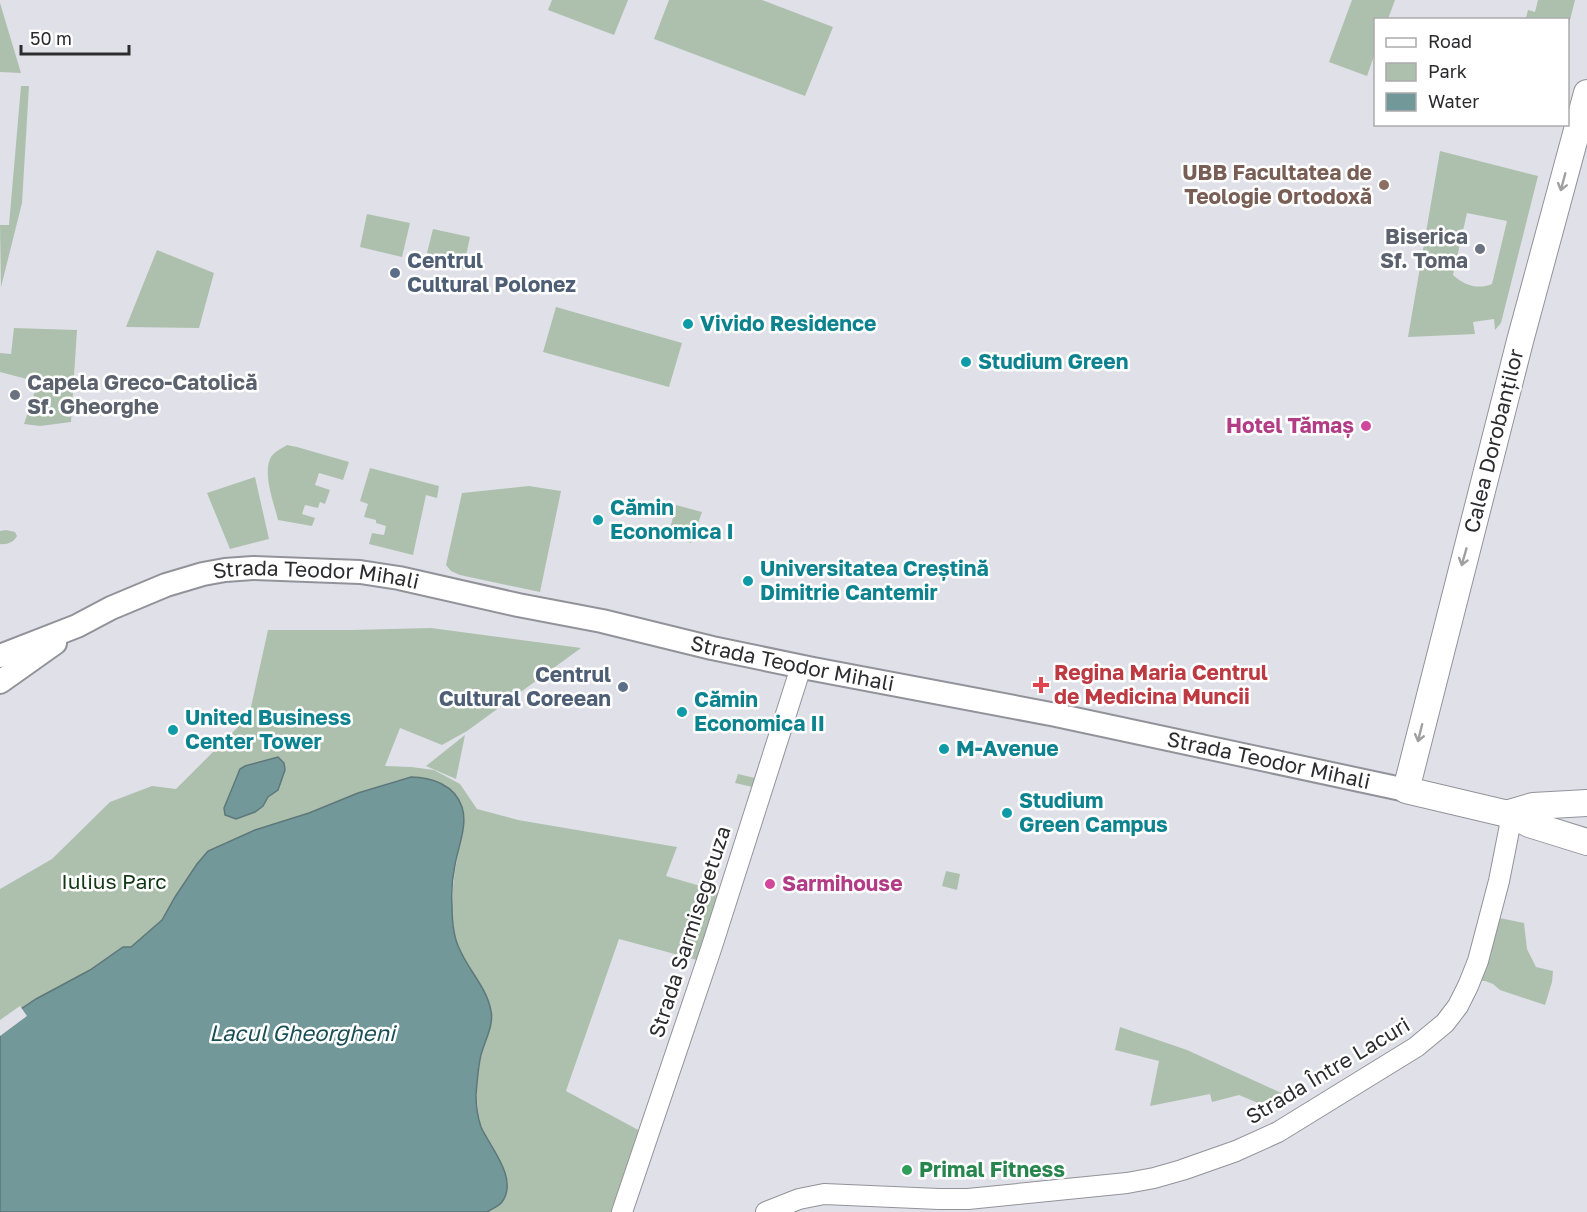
<svg xmlns="http://www.w3.org/2000/svg" width="1587" height="1212" font-family="'Golos Text',sans-serif">
	<style>
		.green { fill: #adc0ad; fill-rule: evenodd }
		.water { fill: #73989a; stroke: #5e787a; stroke-width: 1.5 }
		.pier { fill: #e0e0e8 }
		.lines { fill: none; stroke-linecap: round; stroke-linejoin: round }
		.tertiary-casing { stroke: #92929a; stroke-width: 22 }
		.secondary-casing { stroke: #92929a; stroke-width: 26 }
		.primary-casing { stroke: #92929a; stroke-width: 28 }
		.tertiary { stroke: #fff; stroke-width: 20 }
		.secondary { stroke: #fff; stroke-width: 22 }
		.primary { stroke: #fff; stroke-width: 26 }
		.oneway { stroke: #a0a0a1 }
		.education-dot { fill: #8d6e63; stroke: #fff; stroke-width: 2 }
		.worship-dot { fill: #6b7280; stroke: #fff; stroke-width: 2 }
		.service-dot { fill: #5c6f8a; stroke: #fff; stroke-width: 2 }
		.culture-dot { fill: #0f9aa8; stroke: #fff; stroke-width: 2 }
		.hotel-dot { fill: #d1479c; stroke: #fff; stroke-width: 2 }
		.health-dot { fill: #e0444e; stroke: #fff; stroke-width: 2 }
		.leisure-dot { fill: #2e9e5b; stroke: #fff; stroke-width: 2 }
		.labels { text-anchor: middle; stroke-width: 5; stroke-linejoin: round; paint-order: stroke }
		.education-label { font-size: 21px; font-weight: bold; fill: #785e54; stroke: #fff; text-anchor: end }
		.worship-label { font-size: 21px; font-weight: bold; fill: #5b616d; stroke: #fff; text-anchor: end }
		.service-label { font-size: 21px; font-weight: bold; fill: #4e5e75; stroke: #fff; text-anchor: start }
		.culture-label { font-size: 21px; font-weight: bold; fill: #0d838f; stroke: #fff; text-anchor: start }
		.hotel-label { font-size: 21px; font-weight: bold; fill: #b23c85; stroke: #fff; text-anchor: end }
		.street-label { font-size: 21px; fill: #2c2c2f; stroke: #fff }
		.health-label { font-size: 21px; font-weight: bold; fill: #be3a42; stroke: #fff; text-anchor: start }
		.park-label { font-size: 21px; fill: #143716; stroke: #fff }
		.leisure-label { font-size: 21px; font-weight: bold; fill: #27864d; stroke: #fff; text-anchor: start }
		.water-label { font-size: 22px; font-style: italic; fill: #194f54; stroke: #fff }
	</style>
	<rect width="100%" height="100%" fill="#e0e0e8"/>
	<g class="green">
		<polygon points="552,0 628,0 614,35 548,10"/>
		<polygon points="669,0 762,0 833,27 805,96 654,39"/>
		<polygon points="1352,0 1395,0 1388,19 1376,20 1375,53 1367,76 1329,62"/>
		<polygon points="1538,0 1575,0 1568,28 1568,20 1531,20 1526,18 1528,10 1535,12"/>
		<polygon points="0,3 21,73 0,72"/>
		<polygon points="21,86 29,86 22,203 1,287 0,225 9,225"/>
		<path d="M1440,151L1538,176L1501,323L1495,330L1494,319L1473,322L1475,334L1408,337ZM1467,213L1507,221L1492,284C1477,290 1464,285 1453,275Z"/>
		<polygon points="367,214 410,223 402,257 360,247"/>
		<polygon points="433,229 470,237 463,269 425,261"/>
		<polygon points="157,250 214,273 199,328 126,327"/>
		<polygon points="556,307 682,343 669,387 543,352"/>
		<polygon points="14,328 77,330 71,422 40,426 24,424 38,382 0,372 0,353 11,354"/>
		<path d="M287,445L297,447L349,462L343,480L319,473L315,485L330,490L325,504L320,502L318,508L305,505L302,514L315,518L312,526L278,520C274,503 262,473 271,457C274,452 282,448 287,445Z"/>
		<polygon points="370,468 439,486 437,498 426,495 413,555 369,544 372,533 384,535 386,526 376,523 376,520 364,517 368,504 360,501"/>
		<polygon points="255,477 269,539 230,549 207,493"/>
		<polygon points="529,486 561,491 540,592 460,575 451,571 446,565 462,493"/>
		<polygon points="676,505 702,512 691,543 669,533"/>
		<path d="M6,530L15,532L17,536C14,542 7,545 0,544V531Z"/>
		<path d="M431,628L581,648L467,731L442,745L400,728L385,766L411,767L434,770L460,784L477,809L518,820L677,847L666,876L721,892L697,960L619,939L566,1091L642,1132L614,1212H487C491,1210 496,1208 499,1205C517,1188 500,1159 490,1142C486,1136 481,1129 480,1122C475,1101 476,1075 482,1054C485,1040 494,1025 491,1010C486,987 469,970 459,950C455,941 454,932 453,923C449,885 459,856 464,819L420,777H411L395,781L358,793L321,809L255,830L230,841L197,864L175,897L162,920L131,947H123L90,970L36,999L0,1023V889L52,859L110,802L152,786L176,789L249,716L268,630H352ZM259,763L285,770L278,790L268,797L263,806L255,812L236,819L224,808C229,798 235,772 244,767C248,764 254,764 259,763Z"/>
		<polygon points="465,735 456,779 426,766"/>
		<polygon points="738,774 759,779 757,788 735,783"/>
		<polygon points="946,871 960,874 957,890 942,886"/>
		<polygon points="1490,916 1524,923 1527,949 1536,967 1553,971 1552,982 1545,1005 1500,990 1493,984 1485,981 1470,981"/>
		<polygon points="1120,1027 1187,1050 1288,1096 1258,1103 1239,1095 1212,1102 1210,1094 1150,1106 1159,1061 1115,1050"/>
	</g>
	<g class="water">
		<polygon points="278,757 284,763 285,770 278,790 268,797 263,806 255,812 236,819 225,815 224,808 240,769 245,766"/>
		<path d="M411,777C431,777 455,785 462,807C468,825 458,847 455,865C452,879 451,892 452,906C452,921 453,937 460,950C469,971 487,988 491,1011C494,1025 485,1040 481,1055C478,1067 477,1082 476,1095C476,1104 478,1118 481,1127C490,1147 519,1179 502,1202C499,1206 492,1209 487,1212H0V1023L36,999L90,970L123,947H131L162,920L175,897L197,864L208,851L255,830L309,813L358,793Z"/>
	</g>
	<polygon class="pier" points="20,1006 27,1016 0,1036 0,1020"/>
	<g class="lines">
		<g class="tertiary-casing">
			<g id="tertiary">
				<polyline points="622,1212 712,946 801,667"/>
				<polyline points="766,1212 799,1199 824,1194 939,1199 968,1199 1127,1183 1154,1178 1182,1170 1236,1151 1278,1132 1416,1047 1445,1023 1458,1006 1468,986 1478,961 1499,881 1512,815"/>
			</g>
		</g>
		<g class="secondary-casing">
			<g id="secondary">
				<path id="s1" d="M0,656L77,626L111,608L166,585L203,574L225,570L253,568L360,572L399,578L518,605L602,621L712,648L813,669L1056,715L1406,790"/>
				<polyline points="0,682 55,643"/>
			</g>
		</g>
		<g class="primary-casing">
			<g id="primary">
				<polyline points="1587,93 1520,341 1406,790 1512,815 1529,824 1587,842"/>
				<polyline points="1506,814 1533,806 1587,803"/>
			</g>
		</g>
		<use href="#tertiary" class="tertiary"/>
		<use href="#secondary" class="secondary"/>
		<use href="#primary" class="primary"/>
	</g>
	<defs><path id="oneway-shaft" d="M-6 0H5M1.5-3L5.5 0L1.5 3" fill="none" stroke-width="1.6" stroke-linecap="round" stroke-linejoin="round" transform="scale(1.5)"/></defs>
	<g class="oneway">
		<use href="#oneway-shaft" transform="translate(1563 182) rotate(105)"/>
		<use href="#oneway-shaft" transform="translate(1464 557) rotate(106)"/>
		<use href="#oneway-shaft" transform="translate(1420 733) rotate(104)"/>
	</g>
	<circle class="education-dot" cx="1384" cy="185" r="6"/>
	<g class="worship-dot">
		<circle cx="1480" cy="249" r="6"/>
		<circle cx="15" cy="395" r="6"/>
	</g>
	<g class="service-dot">
		<circle cx="395" cy="273" r="6"/>
		<circle cx="623" cy="687" r="6"/>
	</g>
	<g class="culture-dot">
		<circle cx="688" cy="324" r="6"/>
		<circle cx="966" cy="362" r="6"/>
		<circle cx="598" cy="520" r="6"/>
		<circle cx="748" cy="581" r="6"/>
		<circle cx="682" cy="712" r="6"/>
		<circle cx="173" cy="730" r="6"/>
		<circle cx="944" cy="749" r="6"/>
		<circle cx="1007" cy="813" r="6"/>
	</g>
	<g class="hotel-dot">
		<circle cx="1366" cy="426" r="6"/>
		<circle cx="770" cy="884" r="6"/>
	</g>
	<path class="health-dot" d="M1038 676h6v6h6v6h-6v6h-6v-6h-6v-6h6z"/>
	<circle class="leisure-dot" cx="907" cy="1170" r="6"/>
	<g class="labels">
		<g class="education-label">
			<text x="1372" y="180">UBB Facultatea de<tspan x="1372" dy="24">Teologie Ortodoxă</tspan></text>
		</g>
		<g class="worship-label">
			<text x="1468" y="244">Biserica<tspan x="1468" dy="24">Sf. Toma</tspan></text>
			<text x="27" y="390" text-anchor="start">Capela Greco-Catolică<tspan x="27" dy="24">Sf. Gheorghe</tspan></text>
		</g>
		<g class="service-label">
			<text x="407" y="268">Centrul<tspan x="407" dy="24">Cultural Polonez</tspan></text>
			<text x="611" y="682" text-anchor="end">Centrul<tspan x="611" dy="24">Cultural Coreean</tspan></text>
		</g>
		<g class="culture-label">
			<text x="700" y="331">Vivido Residence</text>
			<text x="978" y="369">Studium Green</text>
			<text x="610" y="515">Cămin<tspan x="610" dy="24">Economica I</tspan></text>
			<text x="760" y="576">Universitatea Creștină<tspan x="760" dy="24">Dimitrie Cantemir</tspan></text>
			<text x="694" y="707">Cămin<tspan x="694" dy="24">Economica II</tspan></text>
			<text x="185" y="725">United Business<tspan x="185" dy="24">Center Tower</tspan></text>
			<text x="956" y="756">M-Avenue</text>
			<text x="1019" y="808">Studium<tspan x="1019" dy="24">Green Campus</tspan></text>
		</g>
		<g class="hotel-label">
			<text x="1354" y="433">Hotel Tămaș</text>
			<text x="782" y="891" text-anchor="start">Sarmihouse</text>
		</g>
		<g class="street-label">
			<text transform="translate(1494 441) rotate(-76)" y="7">Calea Dorobanților</text>
			<text dy="7" stroke="none"><textPath href="#s1" startOffset="333">Strada Teodor Mihali</textPath></text>
			<text dy="7" stroke="none"><textPath href="#s1" startOffset="819">Strada Teodor Mihali</textPath></text>
			<text dy="7" stroke="none"><textPath href="#s1" startOffset="1305">Strada Teodor Mihali</textPath></text>
			<text transform="translate(690 932) rotate(-72)" y="7">Strada Sarmisegetuza</text>
			<text transform="translate(1328 1071) rotate(-31)" y="7">Strada Între Lacuri</text>
		</g>
		<g class="health-label">
			<text x="1054" y="680">Regina Maria Centrul<tspan x="1054" dy="24">de Medicina Muncii</tspan></text>
		</g>
		<g class="park-label">
			<text x="114" y="889">Iulius Parc</text>
		</g>
		<g class="leisure-label">
			<text x="919" y="1177">Primal Fitness</text>
		</g>
		<g class="water-label">
			<text x="302" y="1041">Lacul Gheorgheni</text>
		</g>
	</g>
	<rect x="1374" y="18" width="195" height="108" fill="#ffffff" stroke="#ababac" stroke-width="1.5"/>
	<rect x="1386" y="38" width="30" height="9" fill="#ffffff" stroke="#ababac" stroke-width="1.5"/>
	<text x="1428" y="48" font-size="18" fill="#2c2c2f">Road</text>
	<rect x="1386" y="63" width="30" height="18" fill="#adc0ad" stroke="#ababac" stroke-width="1.5"/>
	<text x="1428" y="78" font-size="18" fill="#2c2c2f">Park</text>
	<rect x="1386" y="93" width="30" height="18" fill="#73989a" stroke="#ababac" stroke-width="1.5"/>
	<text x="1428" y="108" font-size="18" fill="#2c2c2f">Water</text>
	<path d="M21 45v9h108v-9" fill="none" stroke="#2c2c2f" stroke-width="3"/>
	<text x="30" y="45" font-size="18" fill="#2c2c2f" stroke="#ffffff" stroke-width="4.5" paint-order="stroke">50 m</text>
</svg>
